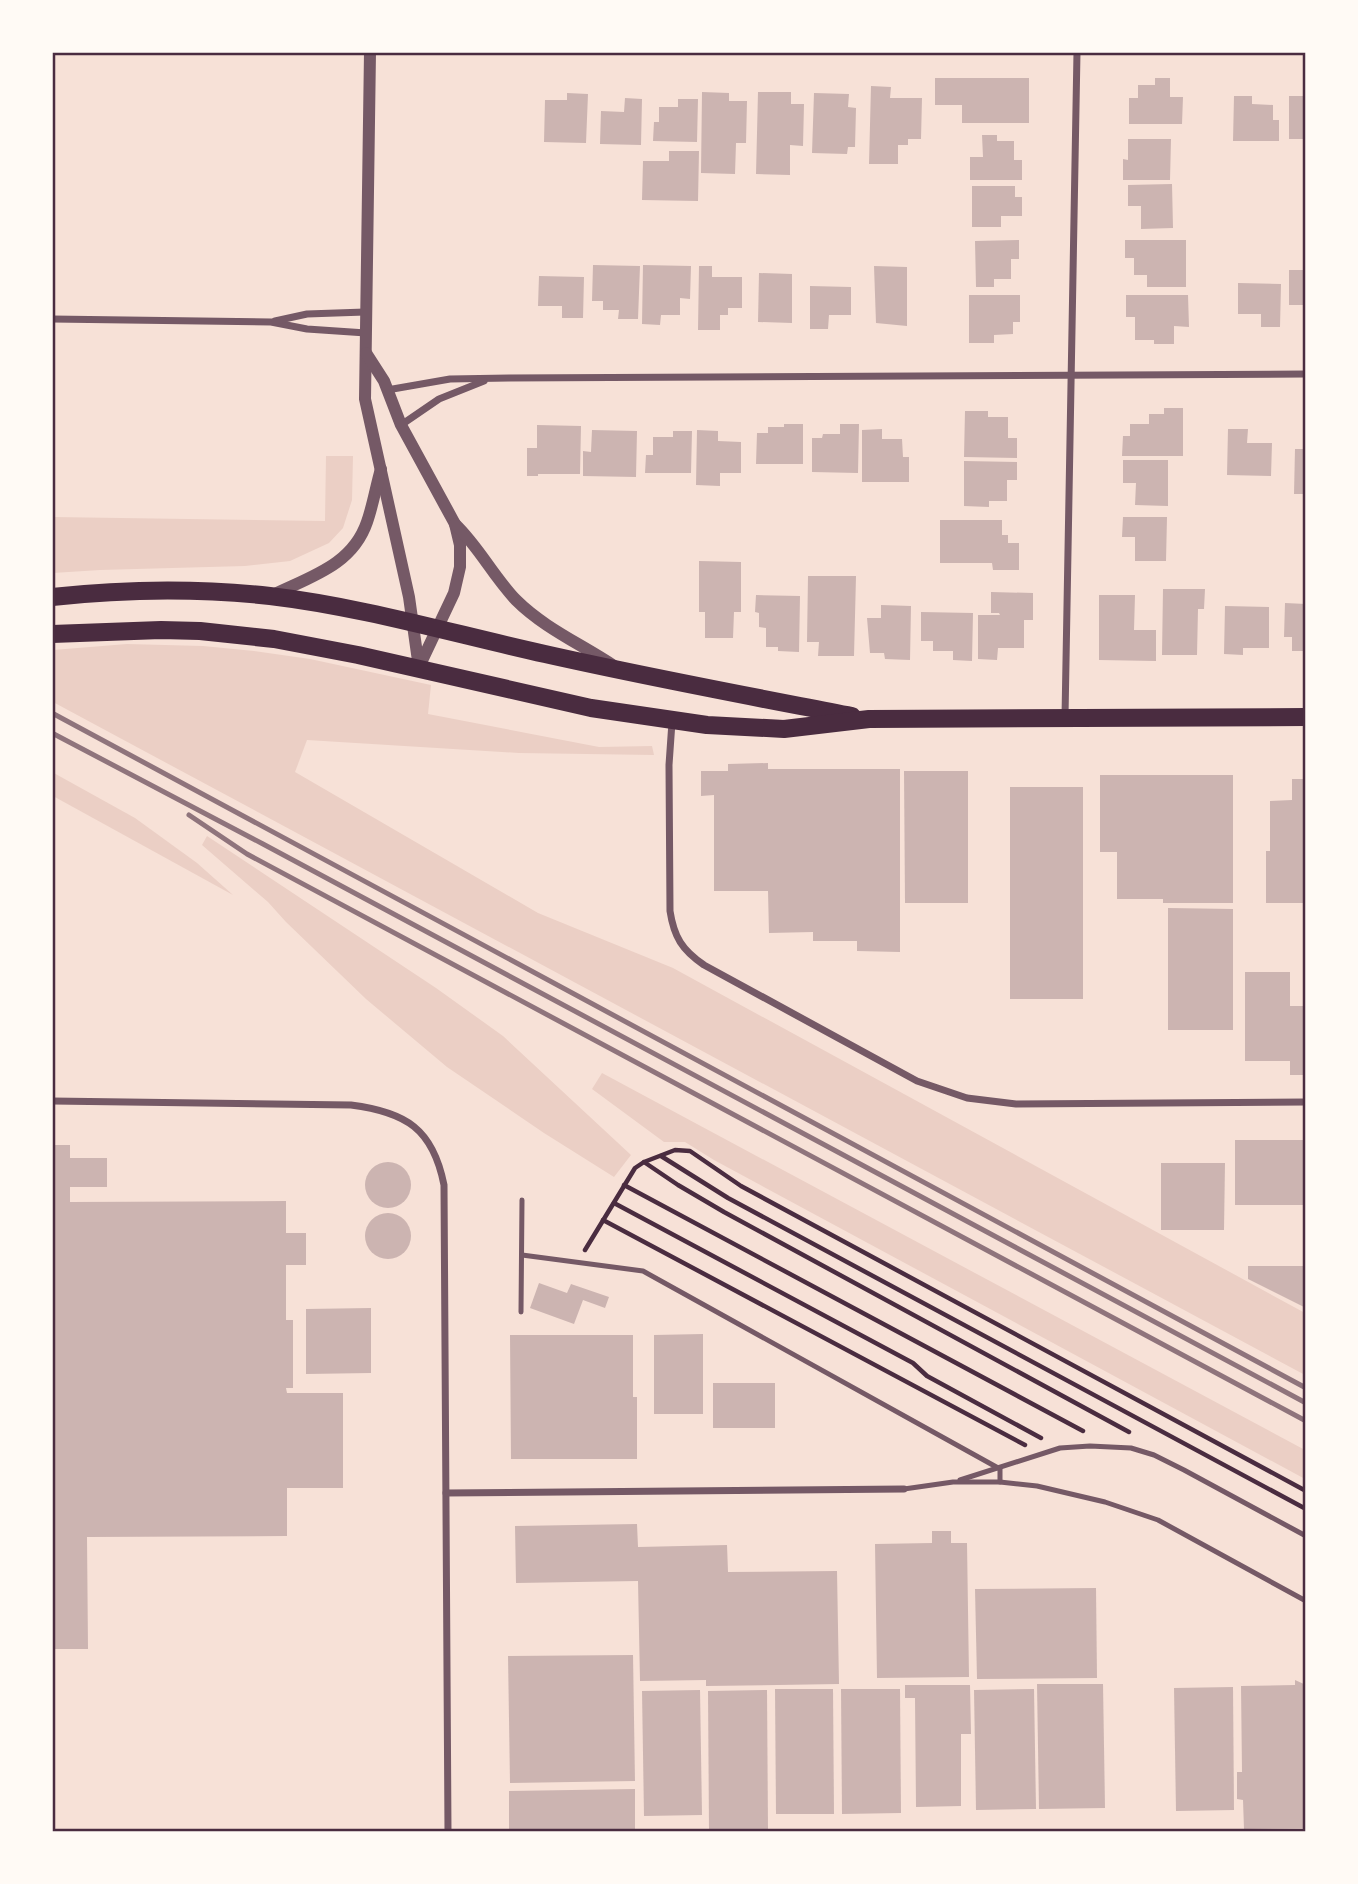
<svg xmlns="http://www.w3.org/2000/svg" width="1358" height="1884" font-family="'Exo 2',sans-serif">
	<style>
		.green { fill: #ebcfc5 }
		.building { fill: #ccb4b1 }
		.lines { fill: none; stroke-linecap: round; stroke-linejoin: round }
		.path { stroke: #4a2c40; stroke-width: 4.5 }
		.service { stroke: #755966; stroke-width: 5 }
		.minor { stroke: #755966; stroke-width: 7 }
		.tertiary { stroke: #755966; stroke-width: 12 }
		.primary { stroke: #4a2c40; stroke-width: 18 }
		.rail { stroke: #8f747c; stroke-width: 5 }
		.neatline { fill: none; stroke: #4a2c40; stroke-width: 2.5 }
	</style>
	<rect width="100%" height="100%" fill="#f7e1d7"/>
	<g class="green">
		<polygon points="326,456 353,456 352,500 343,528 329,543 290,561 245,566 100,570 53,573 53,517 325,521"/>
		<polygon points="127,644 203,646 254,651 310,659 431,685 428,714 599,747 652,746 654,755 519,753 307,740 295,772 538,913 673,968 1305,1313 1305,1375 53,702 53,650"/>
		<polygon points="52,772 135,818 197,863 233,895 53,796"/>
		<polygon points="207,836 436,988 503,1036 631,1155 614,1177 544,1133 447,1067 366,999 286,922 268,902 202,845"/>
		<polygon points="602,1073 1305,1450 1305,1479 714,1160 685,1142 664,1142 592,1089"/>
	</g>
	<g class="building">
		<polygon points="935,78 1029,78 1029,123 962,123 962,105 935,105"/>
		<polygon points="1155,78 1170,78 1170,97 1183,97 1182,124 1129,124 1129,98 1138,98 1138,85 1155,85"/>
		<polygon points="871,86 891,87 890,98 922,98 921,139 908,139 908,145 898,145 898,164 869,164"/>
		<polygon points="702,92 729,93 729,101 747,101 746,143 736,143 735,174 701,173"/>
		<polygon points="758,92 791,92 791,104 804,104 803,146 790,145 790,175 756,174"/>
		<polygon points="567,93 588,94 586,143 544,142 545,100 567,100"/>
		<polygon points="814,93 849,94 848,107 856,108 855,147 848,147 847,154 812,153"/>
		<polygon points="1234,96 1252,96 1252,104 1273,105 1273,120 1279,120 1279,141 1233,141"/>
		<rect x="1289" y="96" width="17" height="43"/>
		<polygon points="625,98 642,99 641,145 600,144 601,111 624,112"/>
		<polygon points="678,99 698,99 697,142 653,141 654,122 659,122 659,107 678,107"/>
		<polygon points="982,135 997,135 997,141 1014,141 1014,160 1022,160 1022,180 970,180 970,157 983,157"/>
		<polygon points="1128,139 1171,139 1170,180 1123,180 1123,159 1128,160"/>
		<polygon points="669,151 699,151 698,201 642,200 643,161 669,161"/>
		<polygon points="1172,184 1173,228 1141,229 1141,206 1128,206 1128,185"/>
		<polygon points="972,186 1015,186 1015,197 1022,197 1022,216 1001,216 1001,227 972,227"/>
		<polygon points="1019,240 1019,259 1011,259 1011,279 994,279 994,287 976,287 975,241"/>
		<polygon points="1125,240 1186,240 1186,287 1147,287 1147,275 1134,275 1134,258 1125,258"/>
		<polygon points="593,265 640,266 638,319 618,319 619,310 603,310 603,301 592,301"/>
		<polygon points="643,265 691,266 690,299 680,298 680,315 661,315 660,325 642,324"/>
		<polygon points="699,266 712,266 712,277 742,277 742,308 728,308 728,315 720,315 720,330 698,330"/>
		<polygon points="874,266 907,267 907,326 876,323"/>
		<rect x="1289" y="270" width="17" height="35"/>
		<polygon points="759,273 792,274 792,323 758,322"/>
		<polygon points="539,276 584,277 583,318 562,318 562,306 538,306"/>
		<polygon points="1238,283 1281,284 1280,327 1261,327 1261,314 1238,314"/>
		<polygon points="810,286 851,287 851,315 829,315 828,329 810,329"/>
		<polygon points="969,295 1020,295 1020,322 1013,322 1013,334 994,335 994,343 969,343"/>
		<polygon points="1126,295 1188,295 1189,327 1174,326 1174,344 1154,344 1154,340 1135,340 1135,317 1126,317"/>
		<polygon points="1164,408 1183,408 1183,456 1122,456 1123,436 1130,436 1130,424 1149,424 1149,414 1164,414"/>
		<polygon points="965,411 988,411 988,417 1008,417 1008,438 1017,438 1017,458 964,457"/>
		<polygon points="784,424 803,424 803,464 756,464 757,433 768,433 768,427 784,427"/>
		<polygon points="840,424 859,424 858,473 812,472 812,438 822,438 823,434 840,434"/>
		<polygon points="537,425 581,426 580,474 538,474 538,476 527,476 527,448 537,448"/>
		<polygon points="882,429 882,439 902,439 903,457 909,457 909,482 862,482 862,430"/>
		<polygon points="1228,429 1248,429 1247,443 1272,443 1271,476 1227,475"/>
		<polygon points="592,430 637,431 636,477 583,476 583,451 591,452"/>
		<polygon points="697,430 718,431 718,441 741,442 741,473 720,473 720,486 696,485"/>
		<polygon points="673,431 692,431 691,473 645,473 646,455 653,455 653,437 673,437"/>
		<polygon points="1295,449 1306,449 1306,494 1294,494"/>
		<polygon points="1123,460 1168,460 1168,506 1135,505 1136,483 1123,483"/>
		<polygon points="964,461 1017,462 1017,480 1007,480 1007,501 989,501 989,507 964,506"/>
		<polygon points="1123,517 1167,517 1166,561 1135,561 1135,537 1122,537"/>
		<polygon points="940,520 1002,520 1002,535 1008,535 1008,543 1019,543 1019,570 993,570 992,563 940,563"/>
		<polygon points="699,561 741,562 741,612 734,612 733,638 705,638 705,612 699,612"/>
		<polygon points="808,576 856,576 854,656 818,656 819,642 807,642"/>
		<polygon points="1163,589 1205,589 1204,609 1198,609 1197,655 1162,655"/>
		<polygon points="991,592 1033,593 1033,620 1024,620 1024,648 998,648 997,660 978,659 978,615 1000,615 999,613 991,613"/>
		<polygon points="756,595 800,596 799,652 778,651 778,647 766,647 766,628 759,627 759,613 755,612"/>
		<polygon points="1099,595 1135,595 1134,630 1156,630 1156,661 1099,660"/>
		<polygon points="1285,603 1306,604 1306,651 1292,651 1292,637 1284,637"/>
		<polygon points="881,605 911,606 910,660 885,659 884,653 870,653 867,618 881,618"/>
		<polygon points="1225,606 1269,607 1269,648 1243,648 1243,655 1224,654"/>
		<polygon points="921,612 973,613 972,661 953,660 953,651 933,651 933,641 921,641"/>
		<polygon points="768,763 768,769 900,769 900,952 857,951 857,941 813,941 813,932 769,933 768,891 714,891 714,795 701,796 701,771 728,771 728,764"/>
		<polygon points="904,771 968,771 968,903 905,903"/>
		<polygon points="1100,775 1233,775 1233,903 1163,903 1163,899 1117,899 1117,852 1100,852"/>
		<polygon points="1292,779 1306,779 1306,903 1266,903 1266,851 1270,851 1270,801 1292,800"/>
		<rect x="1010" y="787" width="73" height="212"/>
		<polygon points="1168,908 1233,909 1233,1030 1168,1030"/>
		<polygon points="1245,972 1290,972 1290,1006 1306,1006 1306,1075 1290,1075 1290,1061 1245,1061"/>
		<rect x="1235" y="1140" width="71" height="65"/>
		<polygon points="52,1145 70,1145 70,1158 107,1158 107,1187 70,1187 70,1202 286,1201 286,1233 306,1233 306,1265 286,1265 286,1320 293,1320 293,1388 286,1388 287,1393 343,1393 343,1488 287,1488 287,1536 87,1537 88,1649 55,1649 55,1670 52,1670"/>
		<circle cx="388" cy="1185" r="23"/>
		<polygon points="1161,1163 1225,1163 1224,1230 1161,1230"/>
		<circle cx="388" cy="1236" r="23"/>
		<polygon points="1248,1266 1306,1266 1306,1308 1248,1279"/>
		<polygon points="539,1283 567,1293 571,1284 609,1297 605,1308 583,1300 574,1324 530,1308"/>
		<polygon points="371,1308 371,1373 306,1374 306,1309"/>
		<polygon points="703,1334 703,1414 654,1414 654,1335"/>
		<polygon points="510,1335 633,1335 633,1397 637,1397 637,1459 511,1459"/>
		<rect x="713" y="1383" width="62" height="45"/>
		<polygon points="637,1524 638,1547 727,1545 728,1572 837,1571 839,1684 706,1686 706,1680 640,1681 638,1581 516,1583 515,1526"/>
		<polygon points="932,1531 951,1531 951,1543 967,1543 969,1677 877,1678 875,1544 932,1543"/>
		<polygon points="1096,1588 1097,1678 977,1679 975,1589"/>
		<polygon points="633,1655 635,1781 510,1783 508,1656"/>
		<polygon points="1295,1680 1306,1685 1306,1828 1244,1829 1243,1800 1237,1799 1237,1772 1242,1772 1241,1686 1295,1685"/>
		<polygon points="1037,1684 1103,1684 1105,1808 1039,1809"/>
		<polygon points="905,1685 970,1685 971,1734 961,1734 961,1806 916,1807 915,1698 905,1698"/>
		<polygon points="1233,1687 1234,1810 1176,1811 1174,1688"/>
		<polygon points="775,1689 833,1689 834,1814 776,1814"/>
		<polygon points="841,1689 900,1689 901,1813 842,1814"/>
		<polygon points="1034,1689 1036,1809 976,1810 974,1690"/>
		<polygon points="700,1690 702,1815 644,1816 642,1691"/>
		<polygon points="767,1690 768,1829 709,1829 708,1691"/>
		<polygon points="635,1789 635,1832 509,1832 509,1791"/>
	</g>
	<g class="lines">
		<g class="path">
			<polyline points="661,1156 728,1198 1306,1509"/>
			<polyline points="644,1162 678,1185 724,1212 1129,1432"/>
			<polyline points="624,1185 1083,1431"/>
			<polyline points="614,1203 913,1363 927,1376 1041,1438"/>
			<polyline points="603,1220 1025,1445"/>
			<polyline points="585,1250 635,1168 644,1162 675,1150 690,1151 741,1186 1306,1491"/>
		</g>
		<g class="service">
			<polyline points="522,1255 643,1271 1000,1469 1000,1482"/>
			<polyline points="521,1312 522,1200"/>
			<polyline points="960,1480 1060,1448 1090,1446 1131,1448 1154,1455 1184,1470 1306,1536"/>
			<polyline points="904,1489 953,1482 1000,1482 1037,1486 1105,1502 1158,1520 1306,1601"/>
		</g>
		<g class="minor">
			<polyline points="52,319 271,322 307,329 366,333"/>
			<polyline points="275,321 307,314 365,312"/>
			<polyline points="387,390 450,379 509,378 1306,374"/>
			<polyline points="401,425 439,399 484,381"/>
			<polyline points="1065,717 1077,52"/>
			<path d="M672,722L669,765L670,911C674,937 682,950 704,965L917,1081L967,1098L1016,1104L1306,1102"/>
			<path d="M52,1101L351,1105C406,1112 433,1129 444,1185L448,1832"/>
			<polyline points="446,1493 904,1489"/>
		</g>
		<g class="tertiary">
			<polyline points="370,52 365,399 409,597 419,668"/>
			<polyline points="366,353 384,381 401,425 455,524 460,545 460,567 454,593 419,667"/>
			<path d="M455,524C479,547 493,576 516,600C544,628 581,644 614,666"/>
			<path d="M271,596C309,577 352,566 367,522C373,505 376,486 381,469"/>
		</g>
		<g class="primary">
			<path d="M52,597C124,589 198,588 270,596C363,607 454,634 545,654C647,677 749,696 852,716"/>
			<polyline points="52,634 161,630 200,631 274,639 358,655 591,708 707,725 784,729 869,719 1306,717"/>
		</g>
		<g class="rail">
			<polyline points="52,713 1306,1388"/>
			<polyline points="52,733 263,844 1306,1403"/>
			<polyline points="189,815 247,854 1306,1421"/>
		</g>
	</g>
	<rect width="1358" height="1884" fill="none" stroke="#fffaf5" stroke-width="108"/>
	<rect x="54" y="54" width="1250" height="1776" class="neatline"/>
</svg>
